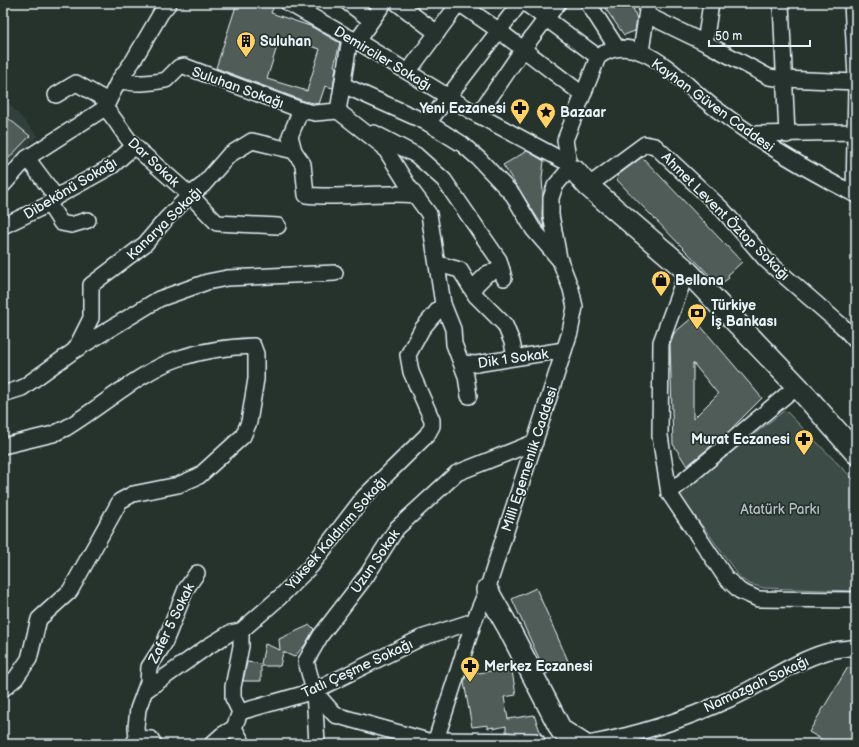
<svg xmlns="http://www.w3.org/2000/svg" width="859" height="747" font-family="'Balsamiq Sans',sans-serif">
	<style>
		.built { fill: #333f3a }
		.green { fill: #3e4b47; stroke: #939ea0 }
		.building { fill: #505c59; stroke: #e8f1f8; fill-rule: evenodd }
		.lines { fill: none; stroke-linecap: round; stroke-linejoin: round }
		.street-casing { stroke: #e8f1f8; stroke-width: 18 }
		.secondary-casing { stroke: #e8f1f8; stroke-width: 24 }
		.street { stroke: #26332d; stroke-width: 15 }
		.secondary { stroke: #26332d; stroke-width: 21 }
		.labels { text-anchor: middle; stroke-width: 3.5; stroke-linejoin: round; paint-order: stroke }
		.poi-label { font-size: 14px; font-weight: bold; fill: #e8f1f8; stroke: #26332d; text-anchor: start }
		.street-label { font-size: 14px; fill: #e8f1f8; stroke: #26332d }
		.park-label { font-size: 14px; fill: #b5bfc3; stroke: #26332d }
	</style>
	<rect width="100%" height="100%" fill="#26332d"/>
	<filter id="ink" filterUnits="userSpaceOnUse"><feTurbulence type="fractalNoise" baseFrequency=".025" numOctaves="2"/><feDisplacementMap in="SourceGraphic" scale="8" xChannelSelector="R" yChannelSelector="G"/><feConvolveMatrix kernelMatrix="1 2 1 2 8 2 1 2 1" color-interpolation-filters="sRGB"/></filter>
	<g filter="url(#ink)">
		<polygon class="built" points="3,97 38,136 3,168"/>
		<polygon class="green" points="785,410 856,482 856,591 764,588 750,584 741,579 708,533 677,495"/>
		<g class="building">
			<path d="M237,3H275L271,13L310,26L340,43L334,66L336,67L333,88L325,86L319,104L304,101L216,68ZM280,37L320,49L307,91L267,79Z"/>
			<polygon points="611,3 627,3 632,5 637,19 635,31 624,35 605,8"/>
			<polygon points="3,114 30,136 3,164"/>
			<polygon points="527,151 544,161 542,178 543,193 542,215 544,228 503,165"/>
			<polygon points="642,157 742,262 728,275 729,278 719,285 617,180 618,175"/>
			<path d="M693,317L762,398L729,431L687,466L673,444L670,344L674,333ZM693,363L718,394L693,419Z"/>
			<polygon points="536,588 569,663 546,674 512,599"/>
			<polygon points="310,625 314,629 305,645 294,657 283,652 280,666 261,666 261,681 243,681 247,662 261,664 265,644 280,650 279,639"/>
			<polygon points="848,667 856,672 856,730 848,744 830,744 809,732"/>
			<polygon points="504,669 504,672 512,671 516,695 504,697 508,719 534,715 541,734 506,732 506,726 493,729 494,727 488,728 488,725 472,727 464,682 466,675"/>
		</g>
		<g class="lines">
			<g class="street-casing">
				<g id="street">
					<polyline points="288,3 350,38 357,41 478,115 562,160"/>
					<polyline points="348,3 371,20"/>
					<polyline points="397,3 437,33"/>
					<polyline points="459,3 498,30 582,94"/>
					<polyline points="525,3 598,57"/>
					<polyline points="588,3 617,48"/>
					<polyline points="781,3 787,135"/>
					<polyline points="852,3 856,77"/>
					<polyline points="647,15 705,43 769,77 784,79 856,82"/>
					<polyline points="357,41 384,3"/>
					<polyline points="705,43 711,3"/>
					<polyline points="641,52 648,3"/>
					<polyline points="408,72 459,3"/>
					<path d="M119,80C135,85 150,83 166,80L179,67L184,66L301,110L315,113L338,111"/>
					<polyline points="343,85 428,123 462,144 479,159 513,195 533,229 558,258"/>
					<polyline points="56,95 76,83 108,101"/>
					<path d="M105,108C116,119 123,134 134,146L190,195L217,223L278,226"/>
					<path d="M301,110L290,136L294,151L303,164L306,195C342,199 378,191 414,195"/>
					<polyline points="338,111 350,38"/>
					<polyline points="478,115 523,49 558,3"/>
					<polyline points="428,123 520,3"/>
					<polyline points="374,133 416,155 444,180 499,260 504,278"/>
					<polyline points="751,134 855,132"/>
					<path d="M568,157L565,140L598,57C611,47 626,46 641,52C670,64 691,91 716,109C761,143 805,169 856,195"/>
					<polyline points="27,158 56,197"/>
					<polyline points="3,185 27,158 105,108 119,80 133,61 161,13 169,3"/>
					<polyline points="588,186 645,144 655,146 722,209 766,260 842,326 856,341"/>
					<polyline points="854,194 856,85"/>
					<polyline points="49,204 61,223 71,225 88,220"/>
					<polyline points="3,226 49,204 56,197 112,166 134,146"/>
					<polyline points="438,264 460,270 476,296 505,325 512,342 515,357"/>
					<polyline points="687,271 661,342 660,436 669,493 726,578 740,591 758,599 856,600"/>
					<polyline points="472,289 488,273 502,270"/>
					<polyline points="443,304 453,329 454,344 466,376 469,396"/>
					<polyline points="75,350 91,318 91,285 145,244 166,219 190,195 203,185 229,155 252,141 294,151"/>
					<polyline points="462,363 476,364 564,350"/>
					<polyline points="3,394 22,388 75,350 159,299 207,282 227,278 335,273"/>
					<path d="M3,446L53,434L66,428C101,407 142,370 180,358C204,350 228,347 253,346L256,354V379L249,422L243,436L199,476L178,485L133,494L120,501L70,591L39,619L29,659L16,678L3,689"/>
					<polyline points="669,493 797,386"/>
					<polyline points="241,631 241,646 233,687 233,698 240,712 234,728 243,744"/>
					<polyline points="145,691 207,647 230,633 241,631 280,597 311,566 364,497 427,435 432,426 432,420 411,372 408,355 422,329 443,304 429,214 409,187 384,147 338,111"/>
					<polyline points="314,691 335,715 435,743 474,621 487,590 570,332 575,307 571,289 559,258 551,215 551,198 555,186 566,173"/>
					<polyline points="240,712 314,691 421,638 474,621"/>
					<polyline points="137,738 151,739 154,744"/>
					<polyline points="133,744 137,738 136,727 138,709 148,682 149,667 164,644 186,589 197,573"/>
					<polyline points="212,744 222,735 234,728"/>
					<polyline points="317,744 314,691 306,661 321,635 367,575 397,528 457,473 535,442"/>
					<path d="M588,744C637,735 686,719 730,699C762,685 792,662 826,652C835,649 846,649 856,647"/>
				</g>
			</g>
			<g class="secondary-casing">
				<g id="secondary">
					<polyline points="575,171 588,186 687,271 797,386 856,453"/>
					<polyline points="487,590 508,627 561,730 583,744"/>
					<polyline points="433,744 435,743 535,744"/>
				</g>
			</g>
			<use href="#street" class="street"/>
			<use href="#secondary" class="secondary"/>
		</g>
	</g>
	<defs>
		<g id="building-pin" transform="scale(1)"><path d="M0 17L-7.5 6A9.5 9.5 0 1 1 7.5 6Z" fill="#ffd166" stroke="#26332d"/><path d="M-4-6H4V6H1V3H-1V6H-4ZM-2.5-4.3h1.7v1.8h-1.7ZM.8-4.3h1.7v1.8H.8ZM-2.5-1h1.7V.8h-1.7ZM.8-1h1.7V.8H.8Z" fill="#111"/></g>
		<g id="pharmacy-pin" transform="scale(1)"><path d="M0 17L-7.5 6A9.5 9.5 0 1 1 7.5 6Z" fill="#ffd166" stroke="#26332d"/><path d="M-2-6h4v4h4v4h-4v4h-4v-4h-4v-4h4Z" fill="#111"/></g>
		<g id="sight-pin" transform="scale(1)"><path d="M0 17L-7.5 6A9.5 9.5 0 1 1 7.5 6Z" fill="#ffd166" stroke="#26332d"/><path d="M0-6L1.8-2.2L6-1.7L2.9 1.2L3.7 5.4L0 3.3L-3.7 5.4L-2.9 1.2L-6-1.7L-1.8-2.2Z" fill="#111"/></g>
		<g id="shop-pin" transform="scale(1)"><path d="M0 17L-7.5 6A9.5 9.5 0 1 1 7.5 6Z" fill="#ffd166" stroke="#26332d"/><path d="M-5-2.5h2.3a2.7 3.5 0 0 1 5.4 0H5L5.5 6h-11ZM-1.5-2.5h3a1.5 2.3 0 0 0-3 0Z" fill="#111"/></g>
		<g id="bank-pin" transform="scale(1)"><path d="M0 17L-7.5 6A9.5 9.5 0 1 1 7.5 6Z" fill="#ffd166" stroke="#26332d"/><path d="M-6-4H6V4H-6ZM0-2.3a2.3 2.3 0 1 0 0 4.6a2.3 2.3 0 1 0 0-4.6Z" fill="#111"/></g>
	</defs>
	<g fill-rule="evenodd">
		<use href="#building-pin" x="246" y="41"/>
		<use href="#pharmacy-pin" x="520" y="108"/>
		<use href="#sight-pin" x="546" y="112"/>
		<use href="#shop-pin" x="661" y="280"/>
		<use href="#bank-pin" x="697" y="313"/>
		<use href="#pharmacy-pin" x="804" y="439"/>
		<use href="#pharmacy-pin" x="470" y="666"/>
	</g>
	<g class="labels">
		<g class="poi-label">
			<text x="260" y="46">Suluhan</text>
			<text x="506" y="113" text-anchor="end">Yeni Eczanesi</text>
			<text x="560" y="117">Bazaar</text>
			<text x="675" y="285">Bellona</text>
			<text x="711" y="310">Türkiye<tspan x="711" dy="16">İş Bankası</tspan></text>
			<text x="790" y="444" text-anchor="end">Murat Eczanesi</text>
			<text x="484" y="671">Merkez Eczanesi</text>
		</g>
		<g class="street-label">
			<text transform="translate(383 58) rotate(31)" y="5">Demirciler Sokağı</text>
			<text transform="translate(238 87) rotate(20)" y="5">Suluhan Sokağı</text>
			<text transform="translate(713 105) rotate(36)" y="5">Kayhan Güven Caddesi</text>
			<text transform="translate(154 162) rotate(43)" y="5">Dar Sokak</text>
			<text transform="translate(70 188) rotate(-31)" y="5">Dibekönü Sokağı</text>
			<text transform="translate(726 216) rotate(45)" y="5">Ahmet Levent Öztop Sokağı</text>
			<text transform="translate(164 223) rotate(-44)" y="5">Kanarya Sokağı</text>
			<text transform="translate(513 358) rotate(-8)" y="5">Dik 1 Sokak</text>
			<text transform="translate(529 459) rotate(-72)" y="5">Milli Egemenlik Caddesi</text>
			<text transform="translate(336 533) rotate(-49)" y="5">Yüksek Kaldırım Sokağı</text>
			<text transform="translate(375 561) rotate(-55)" y="5">Uzun Sokak</text>
			<text transform="translate(171 623) rotate(-64)" y="5">Zafer 5 Sokak</text>
			<text transform="translate(357 668) rotate(-25)" y="5">Tatlı Çeşme Sokağı</text>
			<text transform="translate(756 684) rotate(-25)" y="5">Namazgah Sokağı</text>
		</g>
		<g class="park-label">
			<text x="780" y="514">Atatürk Parkı</text>
		</g>
	</g>
	<rect width="859" height="747" fill="none" stroke="#26332d" stroke-width="16"/>
	<rect x="8" y="8" width="843" height="731" fill="none" stroke="#e8f1f8" stroke-width="1.5" filter="url(#ink)"/>
	<path d="M709 40v6h101v-6" fill="none" stroke="#e8f1f8" stroke-width="2"/>
	<text x="715" y="40" font-size="12" fill="#e8f1f8" stroke="#26332d" stroke-width="3" paint-order="stroke">50 m</text>
</svg>
